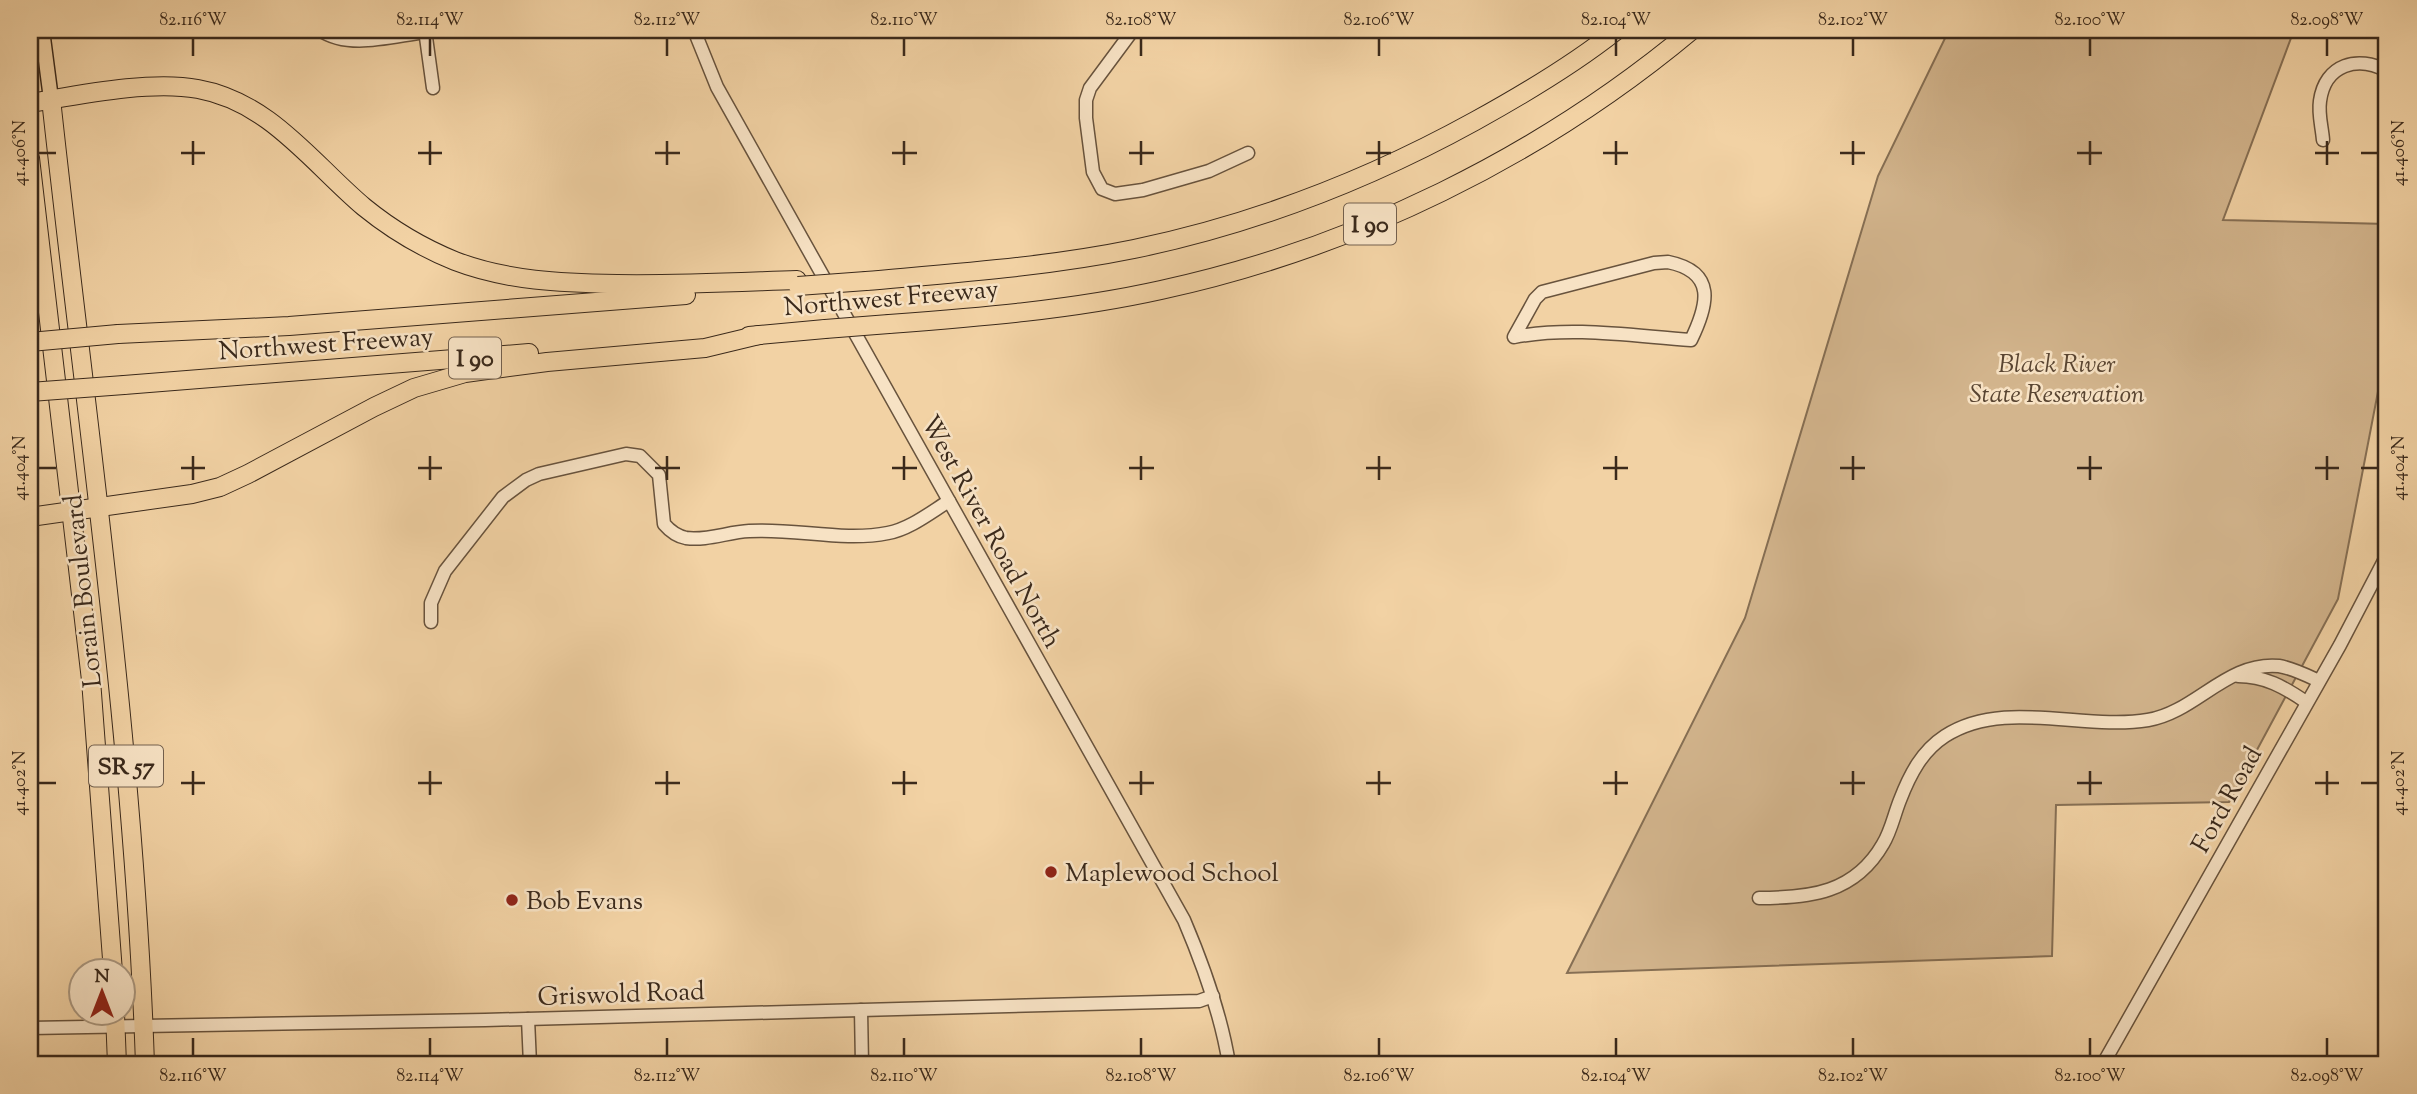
<svg xmlns="http://www.w3.org/2000/svg" width="2417" height="1094" font-family="'Sorts Mill Goudy',serif">
	<style>
		.green { fill: #d3b58d; stroke: #866f54; stroke-width: 2 }
		.lines { fill: none; stroke-linecap: round; stroke-linejoin: round }
		.minor-casing { stroke: #68533d; stroke-width: 15 }
		.major-casing { stroke: #3a291b; stroke-width: 17 }
		.highway-casing { stroke: #3a291b; stroke-width: 20 }
		.minor { stroke: #f7e2c4; stroke-width: 12 }
		.major { stroke: #f2d2a4; stroke-width: 14 }
		.highway { stroke: #f2d2a4; stroke-width: 18 }
		.highway-bridge-casing { stroke: #3a291b; stroke-width: 20; stroke-linecap: butt }
		.highway-bridge { stroke: #f2d2a4; stroke-width: 18 }
		.ticks { fill: none; stroke: #3a291b; stroke-width: 2.5 }
		.poi-dot { fill: #8f2418; stroke: #f7e2c4; stroke-width: 2.5 }
		.labels { text-anchor: middle; stroke-width: 5; stroke-linejoin: round; paint-order: stroke }
		.shield { fill: #f7e2c4; stroke: #73604e; stroke-width: 2 }
		.shield-label { font-size: 24px; font-weight: bold; fill: #3a291b }
		.street-label { font-size: 26px; fill: #3a291b; stroke: #f7e2c4 }
		.park-label { font-size: 26px; font-style: italic; fill: #594532; stroke: #f7e2c4 }
		.poi-label { font-size: 26px; fill: #3a291b; stroke: #f7e2c4; text-anchor: start }
		.neatline { fill: none; stroke: #3a291b; stroke-width: 2.5 }
		.ticks-label { font-size: 18px; text-anchor: middle; fill: #3a291b }
	</style>
	<rect width="100%" height="100%" fill="#f2d2a4"/>
	<filter id="stains"><feTurbulence type="fractalNoise" baseFrequency=".00286" numOctaves="4"/><feColorMatrix values="0 0 0 0 .2 0 0 0 0 .09 0 0 0 0 .02 0 0 0 .5 -.17"/></filter>
	<radialGradient id="worn" r=".72"><stop offset=".6" stop-color="#630" stop-opacity="0"/><stop offset="1" stop-color="#630" stop-opacity=".3"/></radialGradient>
	<polygon class="green" points="1949,30 2294,30 2223,220 2387,224 2387,345 2338,599 2229,802 2056,805 2052,956 1567,973 1745,618 1878,176"/>
	<g class="lines">
		<g class="minor-casing">
			<g id="minor">
				<path d="M320,30C349,50 392,36 426,32"/>
				<polyline points="425,30 433,88"/>
				<path d="M694,30L717,87L1184,920C1204,967 1221,1014 1229,1064"/>
				<polyline points="1133,30 1090,88 1086,100 1086,118 1093,172 1102,189 1115,194 1143,190 1209,171 1248,153"/>
				<path d="M2323,140C2322,127 2318,114 2320,101C2325,64 2358,55 2387,71"/>
				<path d="M1668,262C1717,272 1708,305 1691,340C1632,336 1572,326 1514,337L1535,299L1542,292L1654,263Z"/>
				<path d="M431,622V603L445,571L503,497L526,480L539,474L626,454L640,456L659,475L664,524C670,531 676,536 686,538C707,541 728,532 749,531C795,528 843,542 888,533C910,529 931,512 949,501"/>
				<path d="M2238,676C2265,676 2284,687 2306,702"/>
				<path d="M1759,898C1810,898 1855,893 1883,844C1891,831 1894,815 1900,800C1910,774 1922,751 1945,736C2004,698 2083,731 2148,720C2196,712 2227,661 2279,666C2292,668 2306,675 2319,681"/>
				<polyline points="861,1010 862,1064"/>
				<polyline points="528,1019 530,1064"/>
				<polyline points="30,1028 485,1020 1199,1001 1213,996"/>
				<polyline points="2103,1064 2340,645 2387,555"/>
			</g>
		</g>
		<g class="major-casing">
			<polyline id="major" points="42,30 51,99"/>
		</g>
		<g class="highway-casing">
			<g id="highway">
				<path d="M51,99C86,421 134,741 145,1064"/>
				<path d="M30,103C79,95 150,80 198,89C270,102 312,163 364,207C391,229 423,248 455,261C507,281 562,283 617,284C677,285 737,282 797,280"/>
				<polyline points="30,158 91,680 113,972"/>
				<path d="M866,281C956,273 1046,267 1134,249C1254,224 1368,180 1475,121C1524,94 1573,65 1617,30"/>
				<path d="M889,324C980,317 1071,310 1161,290C1354,248 1540,157 1692,30"/>
				<polyline points="118,334 289,326 686,295"/>
				<polyline points="749,336 825,329"/>
				<polyline points="124,385 529,353"/>
				<polyline points="30,517 192,494 220,487 248,474 374,407 414,388 465,373 547,362 705,348 759,335"/>
				<polyline points="115,1014 117,1064"/>
			</g>
		</g>
		<use href="#minor" class="minor"/>
		<use href="#major" class="major"/>
		<use href="#highway" class="highway"/>
		<g class="highway-bridge-casing">
			<g id="highway-bridge">
				<polyline points="798,286 866,281"/>
				<polyline points="825,329 889,324"/>
				<polyline points="30,342 118,334"/>
				<polyline points="30,392 124,385"/>
			</g>
		</g>
		<use href="#highway-bridge" class="highway-bridge"/>
	</g>
	<path class="ticks" d="M193,38V56M430,38V56M667,38V56M904,38V56M1141,38V56M1379,38V56M1616,38V56M1853,38V56M2090,38V56M2327,38V56M193,141V165M430,141V165M667,141V165M904,141V165M1141,141V165M1379,141V165M1616,141V165M1853,141V165M2090,141V165M2327,141V165M38,153H56M181,153H205M418,153H442M655,153H680M892,153H917M1129,153H1154M1366,153H1391M1603,153H1628M1840,153H1865M2077,153H2102M2315,153H2339M2361,153H2378M193,456V480M430,456V480M667,456V480M904,456V480M1141,456V480M1379,456V480M1616,456V480M1853,456V480M2090,456V480M2327,456V480M38,468H56M181,468H205M418,468H442M655,468H680M892,468H917M1129,468H1154M1366,468H1391M1603,468H1628M1840,468H1865M2077,468H2102M2315,468H2339M2361,468H2378M193,771V795M430,771V795M667,771V795M904,771V795M1141,771V795M1379,771V795M1616,771V795M1853,771V795M2090,771V795M2327,771V795M38,783H56M181,783H205M418,783H442M655,783H680M892,783H917M1129,783H1154M1366,783H1391M1603,783H1628M1840,783H1865M2077,783H2102M2315,783H2339M2361,783H2378M193,1038V1056M430,1038V1056M667,1038V1056M904,1038V1056M1141,1038V1056M1379,1038V1056M1616,1038V1056M1853,1038V1056M2090,1038V1056M2327,1038V1056"/>
	<g class="poi-dot">
		<circle cx="1051" cy="872" r="7"/>
		<circle cx="512" cy="900" r="7"/>
	</g>
	<g class="labels">
		<g class="shield">
			<rect x="1344" y="203.5" width="52" height="41" rx="5"/>
			<rect x="449" y="337.5" width="52" height="41" rx="5"/>
			<rect x="89" y="745.5" width="74" height="41" rx="5"/>
		</g>
		<g class="shield-label">
			<text x="1370" y="232">I 90</text>
			<text x="475" y="366">I 90</text>
			<text x="126" y="774">SR 57</text>
		</g>
		<g class="street-label">
			<text transform="translate(891 297) rotate(-5)" y="9">Northwest Freeway</text>
			<text transform="translate(326 343) rotate(-4)" y="9">Northwest Freeway</text>
			<text transform="translate(992 531) rotate(61)" y="9">West River Road North</text>
			<text transform="translate(82 591) rotate(-96)" y="9">Lorain Boulevard</text>
			<text transform="translate(2226 799) rotate(-61)" y="9">Ford Road</text>
			<text transform="translate(621 993) rotate(-2)" y="9">Griswold Road</text>
		</g>
		<g class="park-label">
			<text x="2057" y="372">Black River<tspan x="2057" dy="30">State Reservation</tspan></text>
		</g>
		<g class="poi-label">
			<text x="1065" y="881">Maplewood School</text>
			<text x="526" y="909">Bob Evans</text>
		</g>
	</g>
	<rect width="2417" height="1094" fill="none" stroke="#f2d2a4" stroke-width="77"/>
	<g transform="translate(102 992)"><circle r="33" fill="#f7e2c4" stroke="#ab9880" stroke-width="2"/>
	<path d="M0-5L12 26L0 18L-12 26Z" fill="#8f2418"/>
	<text y="-10" font-size="19" font-weight="bold" text-anchor="middle" fill="#3a291b">N</text>
	</g>
	<rect x="38" y="38" width="2340" height="1018" class="neatline"/>
	<g class="ticks-label">
		<text x="193" y="25">82.116°W</text>
		<text x="430" y="25">82.114°W</text>
		<text x="667" y="25">82.112°W</text>
		<text x="904" y="25">82.110°W</text>
		<text x="1141" y="25">82.108°W</text>
		<text x="1379" y="25">82.106°W</text>
		<text x="1616" y="25">82.104°W</text>
		<text x="1853" y="25">82.102°W</text>
		<text x="2090" y="25">82.100°W</text>
		<text x="2327" y="25">82.098°W</text>
		<text transform="translate(19 153) rotate(-90)" y="6">41.406°N</text>
		<text transform="translate(2398 153) rotate(-90)" y="6">41.406°N</text>
		<text transform="translate(19 468) rotate(-90)" y="6">41.404°N</text>
		<text transform="translate(2398 468) rotate(-90)" y="6">41.404°N</text>
		<text transform="translate(19 783) rotate(-90)" y="6">41.402°N</text>
		<text transform="translate(2398 783) rotate(-90)" y="6">41.402°N</text>
		<text x="193" y="1081">82.116°W</text>
		<text x="430" y="1081">82.114°W</text>
		<text x="667" y="1081">82.112°W</text>
		<text x="904" y="1081">82.110°W</text>
		<text x="1141" y="1081">82.108°W</text>
		<text x="1379" y="1081">82.106°W</text>
		<text x="1616" y="1081">82.104°W</text>
		<text x="1853" y="1081">82.102°W</text>
		<text x="2090" y="1081">82.100°W</text>
		<text x="2327" y="1081">82.098°W</text>
	</g>
	<rect width="100%" height="100%" filter="url(#stains)"/>
	<rect width="100%" height="100%" fill="url(#worn)"/>
</svg>
